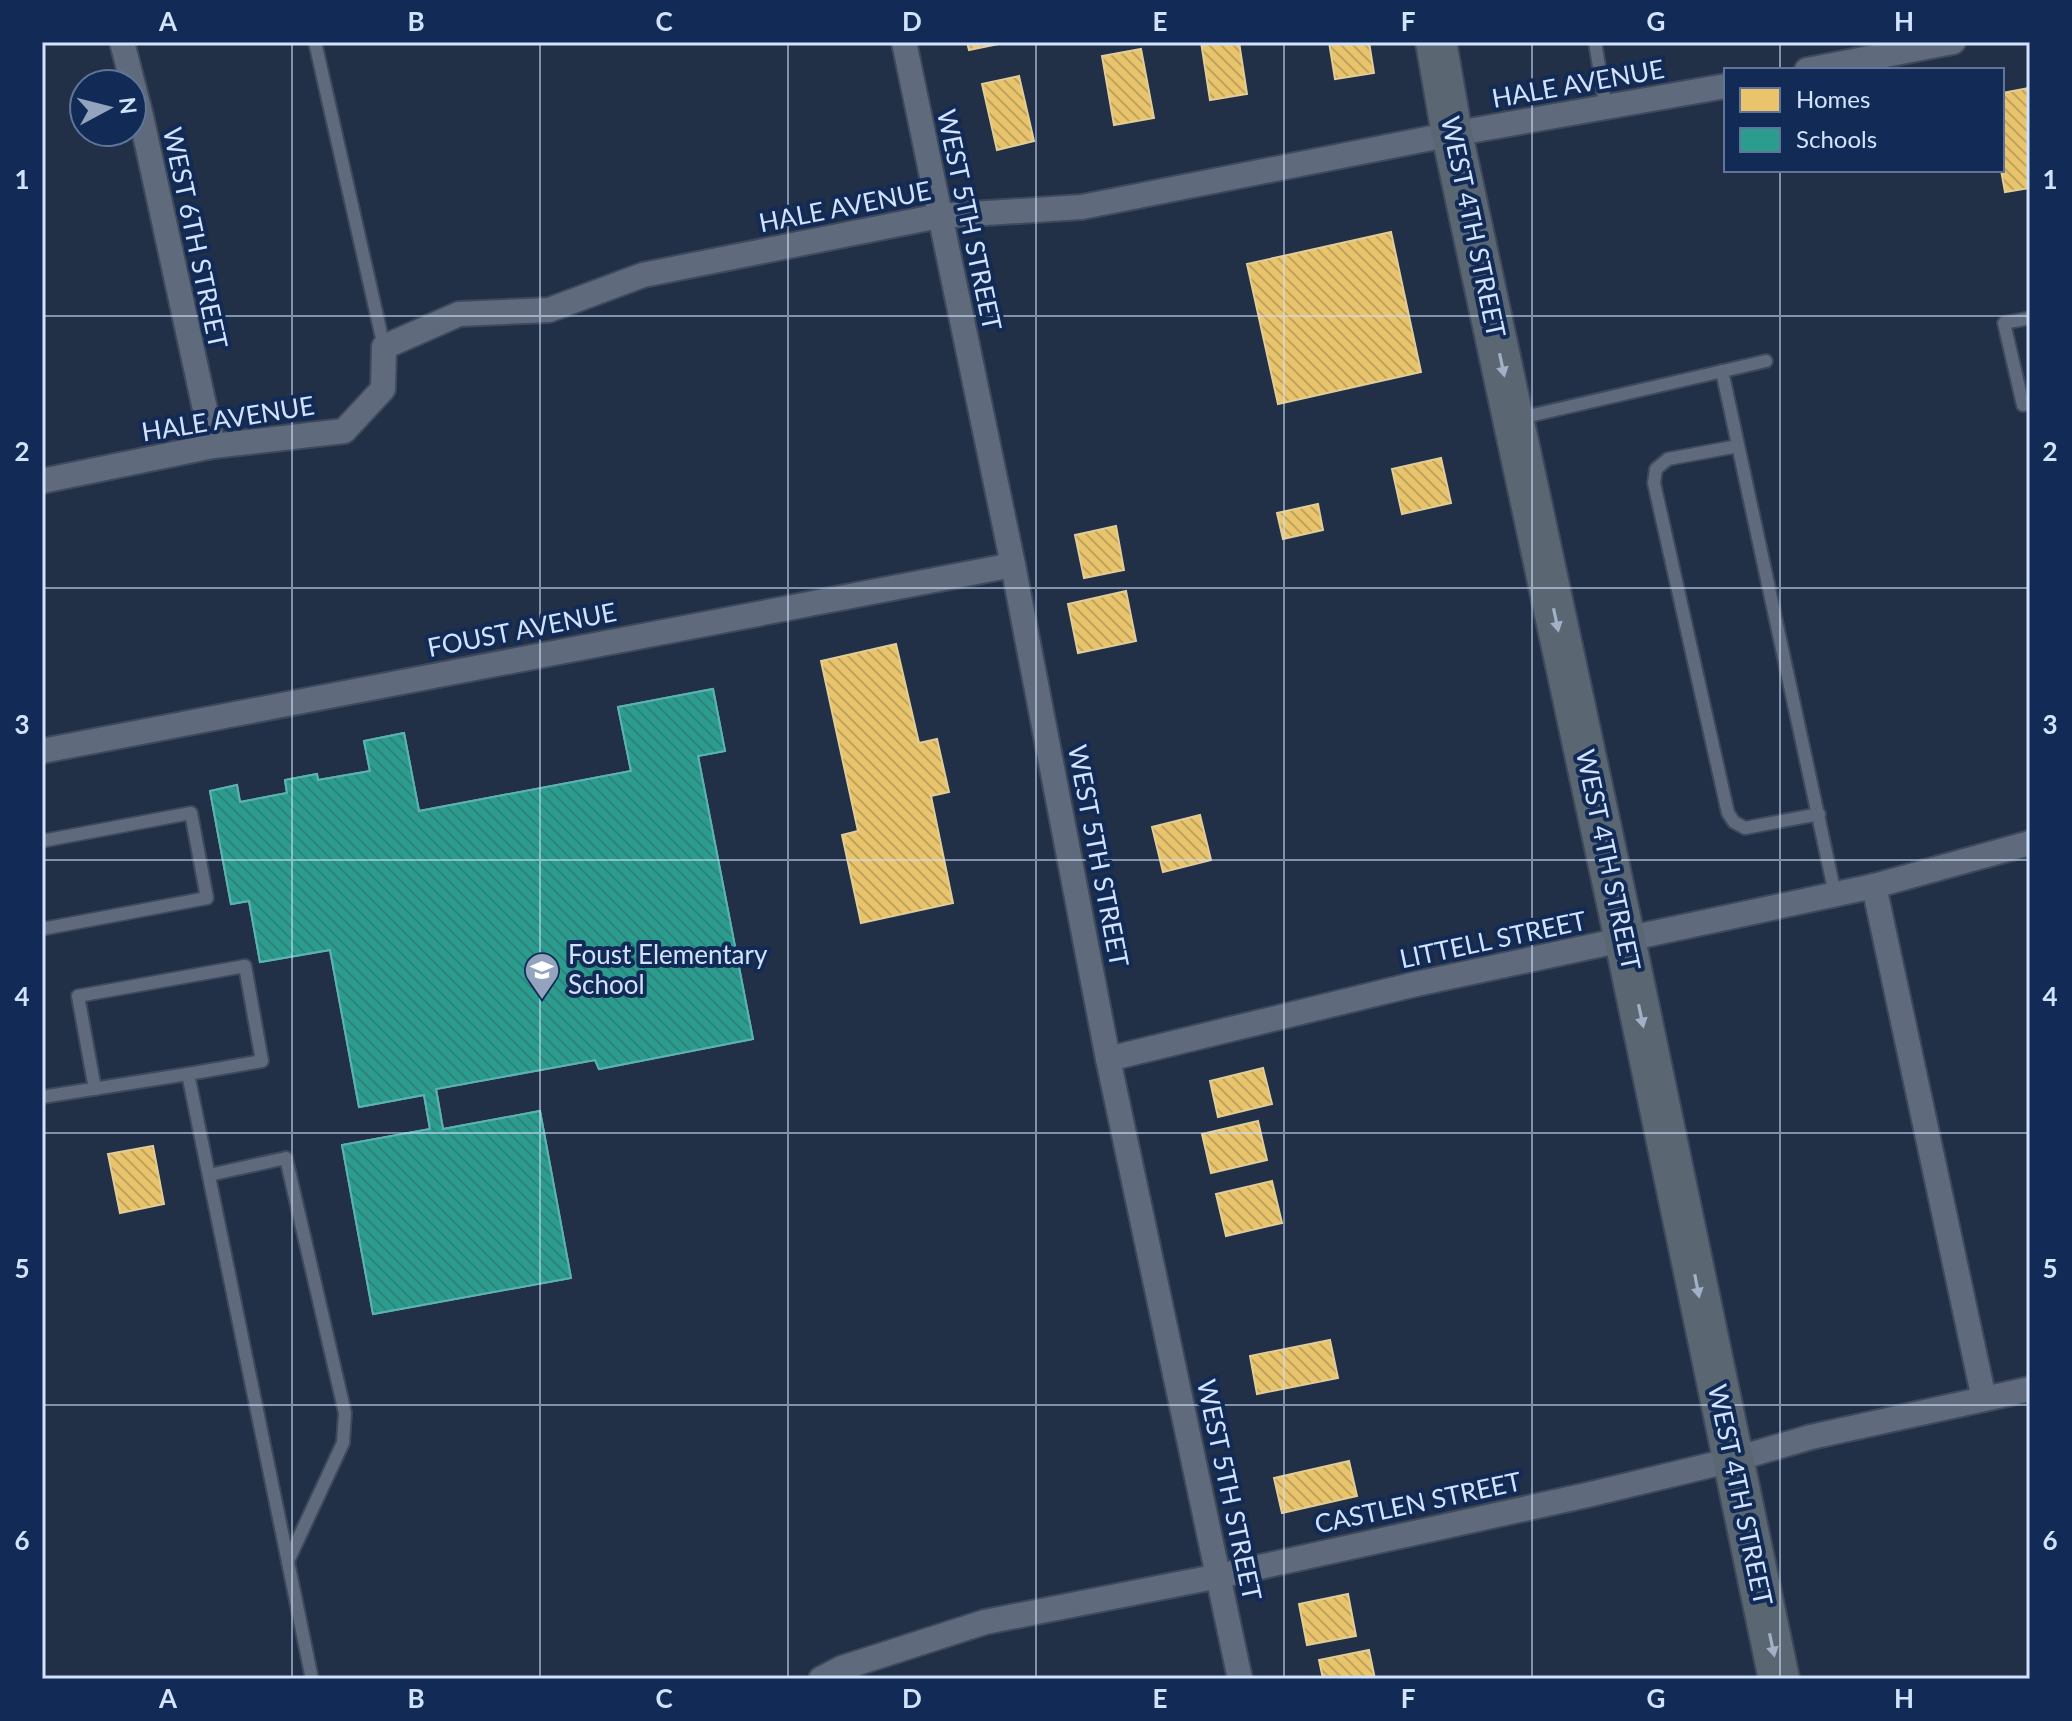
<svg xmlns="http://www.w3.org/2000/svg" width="2072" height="1721" font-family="Lato,sans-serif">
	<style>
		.homes { fill: url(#homes-back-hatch); stroke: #e2cd97; stroke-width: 2 }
		.schools { fill: url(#schools-back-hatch); stroke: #5cb2b1; stroke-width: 2; fill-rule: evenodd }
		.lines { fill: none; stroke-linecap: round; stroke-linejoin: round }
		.service-casing { stroke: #3e495d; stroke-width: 16 }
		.minor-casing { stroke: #3e495d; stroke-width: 28 }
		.primary-casing { stroke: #3e495d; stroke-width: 44 }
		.service { stroke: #606a7d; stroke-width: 12 }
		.minor { stroke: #606a7d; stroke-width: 24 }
		.primary { stroke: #5a6773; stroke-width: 40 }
		.oneway { fill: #a2b1c7 }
		.grid { fill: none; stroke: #d2e3ff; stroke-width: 2; stroke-opacity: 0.55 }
		.labels { text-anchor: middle; stroke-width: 8; stroke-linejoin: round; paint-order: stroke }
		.street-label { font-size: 26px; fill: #d2e3ff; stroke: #122b56 }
		.poi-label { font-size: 26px; fill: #d2e3ff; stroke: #122b56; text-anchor: start }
		.neatline { fill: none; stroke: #d2e3ff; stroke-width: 3 }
		.grid-label { font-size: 26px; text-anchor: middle; font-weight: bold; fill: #d2e3ff }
	</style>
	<defs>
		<pattern id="homes-back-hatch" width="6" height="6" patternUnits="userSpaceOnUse" patternTransform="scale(2)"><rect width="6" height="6" fill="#e9c46a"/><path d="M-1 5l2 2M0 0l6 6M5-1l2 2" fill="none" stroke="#bea462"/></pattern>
		<pattern id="schools-back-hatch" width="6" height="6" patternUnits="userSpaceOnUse" patternTransform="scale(2)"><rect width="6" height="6" fill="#2a9d8f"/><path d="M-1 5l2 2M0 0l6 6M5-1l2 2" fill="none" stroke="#30827b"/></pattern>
	</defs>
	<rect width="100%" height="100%" fill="#212f47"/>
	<g class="homes">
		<polygon points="967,42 1008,42 969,50"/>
		<polygon points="1201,42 1239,42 1247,94 1210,100"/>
		<polygon points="1329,42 1369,42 1374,73 1335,79"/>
		<polygon points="1141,49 1154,118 1114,125 1102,56"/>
		<polygon points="1019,76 1034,141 997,150 982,84"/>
		<polygon points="2029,88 2030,188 2005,192 2001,170 2002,93"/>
		<polygon points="1391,232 1421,372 1278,404 1247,264"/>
		<polygon points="1441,458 1451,503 1402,514 1392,469"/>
		<polygon points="1318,504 1323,530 1283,539 1277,513"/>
		<polygon points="1116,526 1124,570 1084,578 1075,535"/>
		<polygon points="1126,591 1136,641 1078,653 1068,604"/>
		<polygon points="896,644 919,743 937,739 949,792 931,796 953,903 861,923 842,835 858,831 821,661"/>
		<polygon points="1200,815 1211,860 1163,872 1152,827"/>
		<polygon points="1263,1068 1272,1104 1218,1117 1210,1081"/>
		<polygon points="1258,1121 1267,1160 1211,1173 1202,1134"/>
		<polygon points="153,1146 164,1204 120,1213 108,1154"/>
		<polygon points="1272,1181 1282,1223 1226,1236 1216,1194"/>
		<polygon points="1330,1340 1338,1378 1257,1394 1250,1356"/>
		<polygon points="1349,1461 1357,1496 1282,1513 1274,1478"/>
		<polygon points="1348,1594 1356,1636 1307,1645 1299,1604"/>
		<polygon points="1369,1650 1375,1679 1323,1679 1319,1660"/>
	</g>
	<g class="schools">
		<path d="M713,689L725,751L698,756L753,1039L599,1069L595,1060L436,1089L443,1129L540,1111L571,1278L373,1314L342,1145L430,1129L424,1095L359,1107L330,950L260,962L249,901L231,904L210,791L237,785L240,802L287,793L285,780L317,774L318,780L370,771L364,741L404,733L419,811L631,771L618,707ZM622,871L644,986L621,991L614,950L578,957L580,965L490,983L493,998L476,1001L457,903Z"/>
		<polygon points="713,689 725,751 698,756 753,1039 599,1069 595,1060 436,1089 443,1129 540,1111 571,1278 373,1314 342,1145 430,1129 424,1095 359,1107 330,950 260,962 249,901 231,904 210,791 237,785 240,802 287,793 285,780 317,774 318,780 370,771 364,741 404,733 419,811 631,771 618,707"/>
	</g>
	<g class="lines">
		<g class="service-casing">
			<g id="service">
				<polyline points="315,42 384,347"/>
				<polyline points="1595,42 1606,109"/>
				<polyline points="2030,318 2004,323 2023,405 2030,403"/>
				<polyline points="1722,371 1835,894"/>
				<polyline points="1520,418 1766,361"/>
				<polyline points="1738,446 1668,459 1656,469 1654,483 1728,813 1734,822 1745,828 1819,814"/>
				<polyline points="42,841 191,813 207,898 42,929"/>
				<polyline points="95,1089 78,996 245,966 262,1061 188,1074"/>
				<polyline points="42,1097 188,1074 312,1679"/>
				<polyline points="209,1175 286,1158 345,1413 343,1443 288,1561"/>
			</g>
		</g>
		<g class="minor-casing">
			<g id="minor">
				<polyline points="122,42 141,116 213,446"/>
				<polyline points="904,42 1013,565 1108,1059 1240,1679"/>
				<polyline points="1807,70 1953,42"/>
				<polyline points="42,481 213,446 344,431 383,389 384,347 459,314 549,310 643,275 939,216 1082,207 1452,134 1726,86"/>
				<polyline points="42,751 1013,565"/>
				<polyline points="1874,886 1984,1399"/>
				<polyline points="1108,1059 1416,984 1874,886 2030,843"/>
				<polyline points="821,1679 842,1668 985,1622 1219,1576 1587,1495 1732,1460 1811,1437 2030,1389"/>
			</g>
		</g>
		<g class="primary-casing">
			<polyline id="primary" points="1436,42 1452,134 1625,940 1779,1679"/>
		</g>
		<use href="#service" class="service"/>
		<use href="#minor" class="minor"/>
		<use href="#primary" class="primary"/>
	</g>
	<defs><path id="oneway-solid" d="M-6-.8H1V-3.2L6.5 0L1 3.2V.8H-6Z" transform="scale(2)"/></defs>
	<g class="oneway">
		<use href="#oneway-solid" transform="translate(1502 365) rotate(78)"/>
		<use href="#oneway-solid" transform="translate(1556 620) rotate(78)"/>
		<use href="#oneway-solid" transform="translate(1641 1016) rotate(78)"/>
		<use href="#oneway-solid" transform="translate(1697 1286) rotate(79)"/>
		<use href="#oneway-solid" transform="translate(1772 1645) rotate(78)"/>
	</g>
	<path class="grid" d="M292,42V1679M540,42V1679M788,42V1679M1036,42V1679M1284,42V1679M1532,42V1679M1780,42V70M1780,170V1679M42,316H2030M42,588H2030M42,860H2030M42,1133H2030M42,1405H2030"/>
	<defs>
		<g id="school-pin" transform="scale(1.8)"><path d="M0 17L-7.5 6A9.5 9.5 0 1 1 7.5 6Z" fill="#94a4bf" stroke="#122b56"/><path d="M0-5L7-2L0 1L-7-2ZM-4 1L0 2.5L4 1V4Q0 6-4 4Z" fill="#fff"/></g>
	</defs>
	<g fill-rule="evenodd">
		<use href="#school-pin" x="542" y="970"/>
	</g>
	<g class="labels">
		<g class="street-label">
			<text transform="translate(1578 84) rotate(-10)" y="9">HALE AVENUE</text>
			<text transform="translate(845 207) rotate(-11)" y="9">HALE AVENUE</text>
			<text transform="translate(969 220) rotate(78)" y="9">WEST 5TH STREET</text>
			<text transform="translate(1473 227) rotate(78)" y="9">WEST 4TH STREET</text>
			<text transform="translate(195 238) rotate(78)" y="9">WEST 6TH STREET</text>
			<text transform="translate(228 419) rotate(-9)" y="9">HALE AVENUE</text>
			<text transform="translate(522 630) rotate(-11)" y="9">FOUST AVENUE</text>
			<text transform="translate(1098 856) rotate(79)" y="9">WEST 5TH STREET</text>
			<text transform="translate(1608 860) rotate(78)" y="9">WEST 4TH STREET</text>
			<text transform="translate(1493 940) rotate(-12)" y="9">LITTELL STREET</text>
			<text transform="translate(1229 1490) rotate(78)" y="9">WEST 5TH STREET</text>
			<text transform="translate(1740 1495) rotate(78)" y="9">WEST 4TH STREET</text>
			<text transform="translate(1418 1503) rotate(-12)" y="9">CASTLEN STREET</text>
		</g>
		<g class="poi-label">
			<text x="568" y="964">Foust Elementary<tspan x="568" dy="30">School</tspan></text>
		</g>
	</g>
	<rect width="2072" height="1721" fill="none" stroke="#122b56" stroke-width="88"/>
	<rect x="1724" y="68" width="280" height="104" fill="#122b56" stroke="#5f759a" stroke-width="2"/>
	<rect x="1740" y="88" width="40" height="24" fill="#e9c46a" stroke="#5f759a" stroke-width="2"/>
	<text x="1796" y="108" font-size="24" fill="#d2e3ff">Homes</text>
	<rect x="1740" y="128" width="40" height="24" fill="#2a9d8f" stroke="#5f759a" stroke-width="2"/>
	<text x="1796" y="148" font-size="24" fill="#d2e3ff">Schools</text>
	<g transform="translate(108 108) rotate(83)"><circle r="38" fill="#122b56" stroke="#5f759a" stroke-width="2"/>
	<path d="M0-6L14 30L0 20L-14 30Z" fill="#94a4bf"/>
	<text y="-12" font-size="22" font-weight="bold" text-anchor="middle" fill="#d2e3ff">N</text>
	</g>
	<rect x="44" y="44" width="1984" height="1633" class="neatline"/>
	<g class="grid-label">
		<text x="168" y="31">A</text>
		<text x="416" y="31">B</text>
		<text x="664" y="31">C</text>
		<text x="912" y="31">D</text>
		<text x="1160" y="31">E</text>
		<text x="1408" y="31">F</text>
		<text x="1656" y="31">G</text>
		<text x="1904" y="31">H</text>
		<text x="22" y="189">1</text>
		<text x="2050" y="189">1</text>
		<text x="22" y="461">2</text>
		<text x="2050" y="461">2</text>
		<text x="22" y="734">3</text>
		<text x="2050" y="734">3</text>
		<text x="22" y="1006">4</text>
		<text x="2050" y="1006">4</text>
		<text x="22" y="1278">5</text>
		<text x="2050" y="1278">5</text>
		<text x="22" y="1550">6</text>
		<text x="2050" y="1550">6</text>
		<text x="168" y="1708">A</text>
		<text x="416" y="1708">B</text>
		<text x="664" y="1708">C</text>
		<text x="912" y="1708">D</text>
		<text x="1160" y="1708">E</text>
		<text x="1408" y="1708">F</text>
		<text x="1656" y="1708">G</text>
		<text x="1904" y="1708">H</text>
	</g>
</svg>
